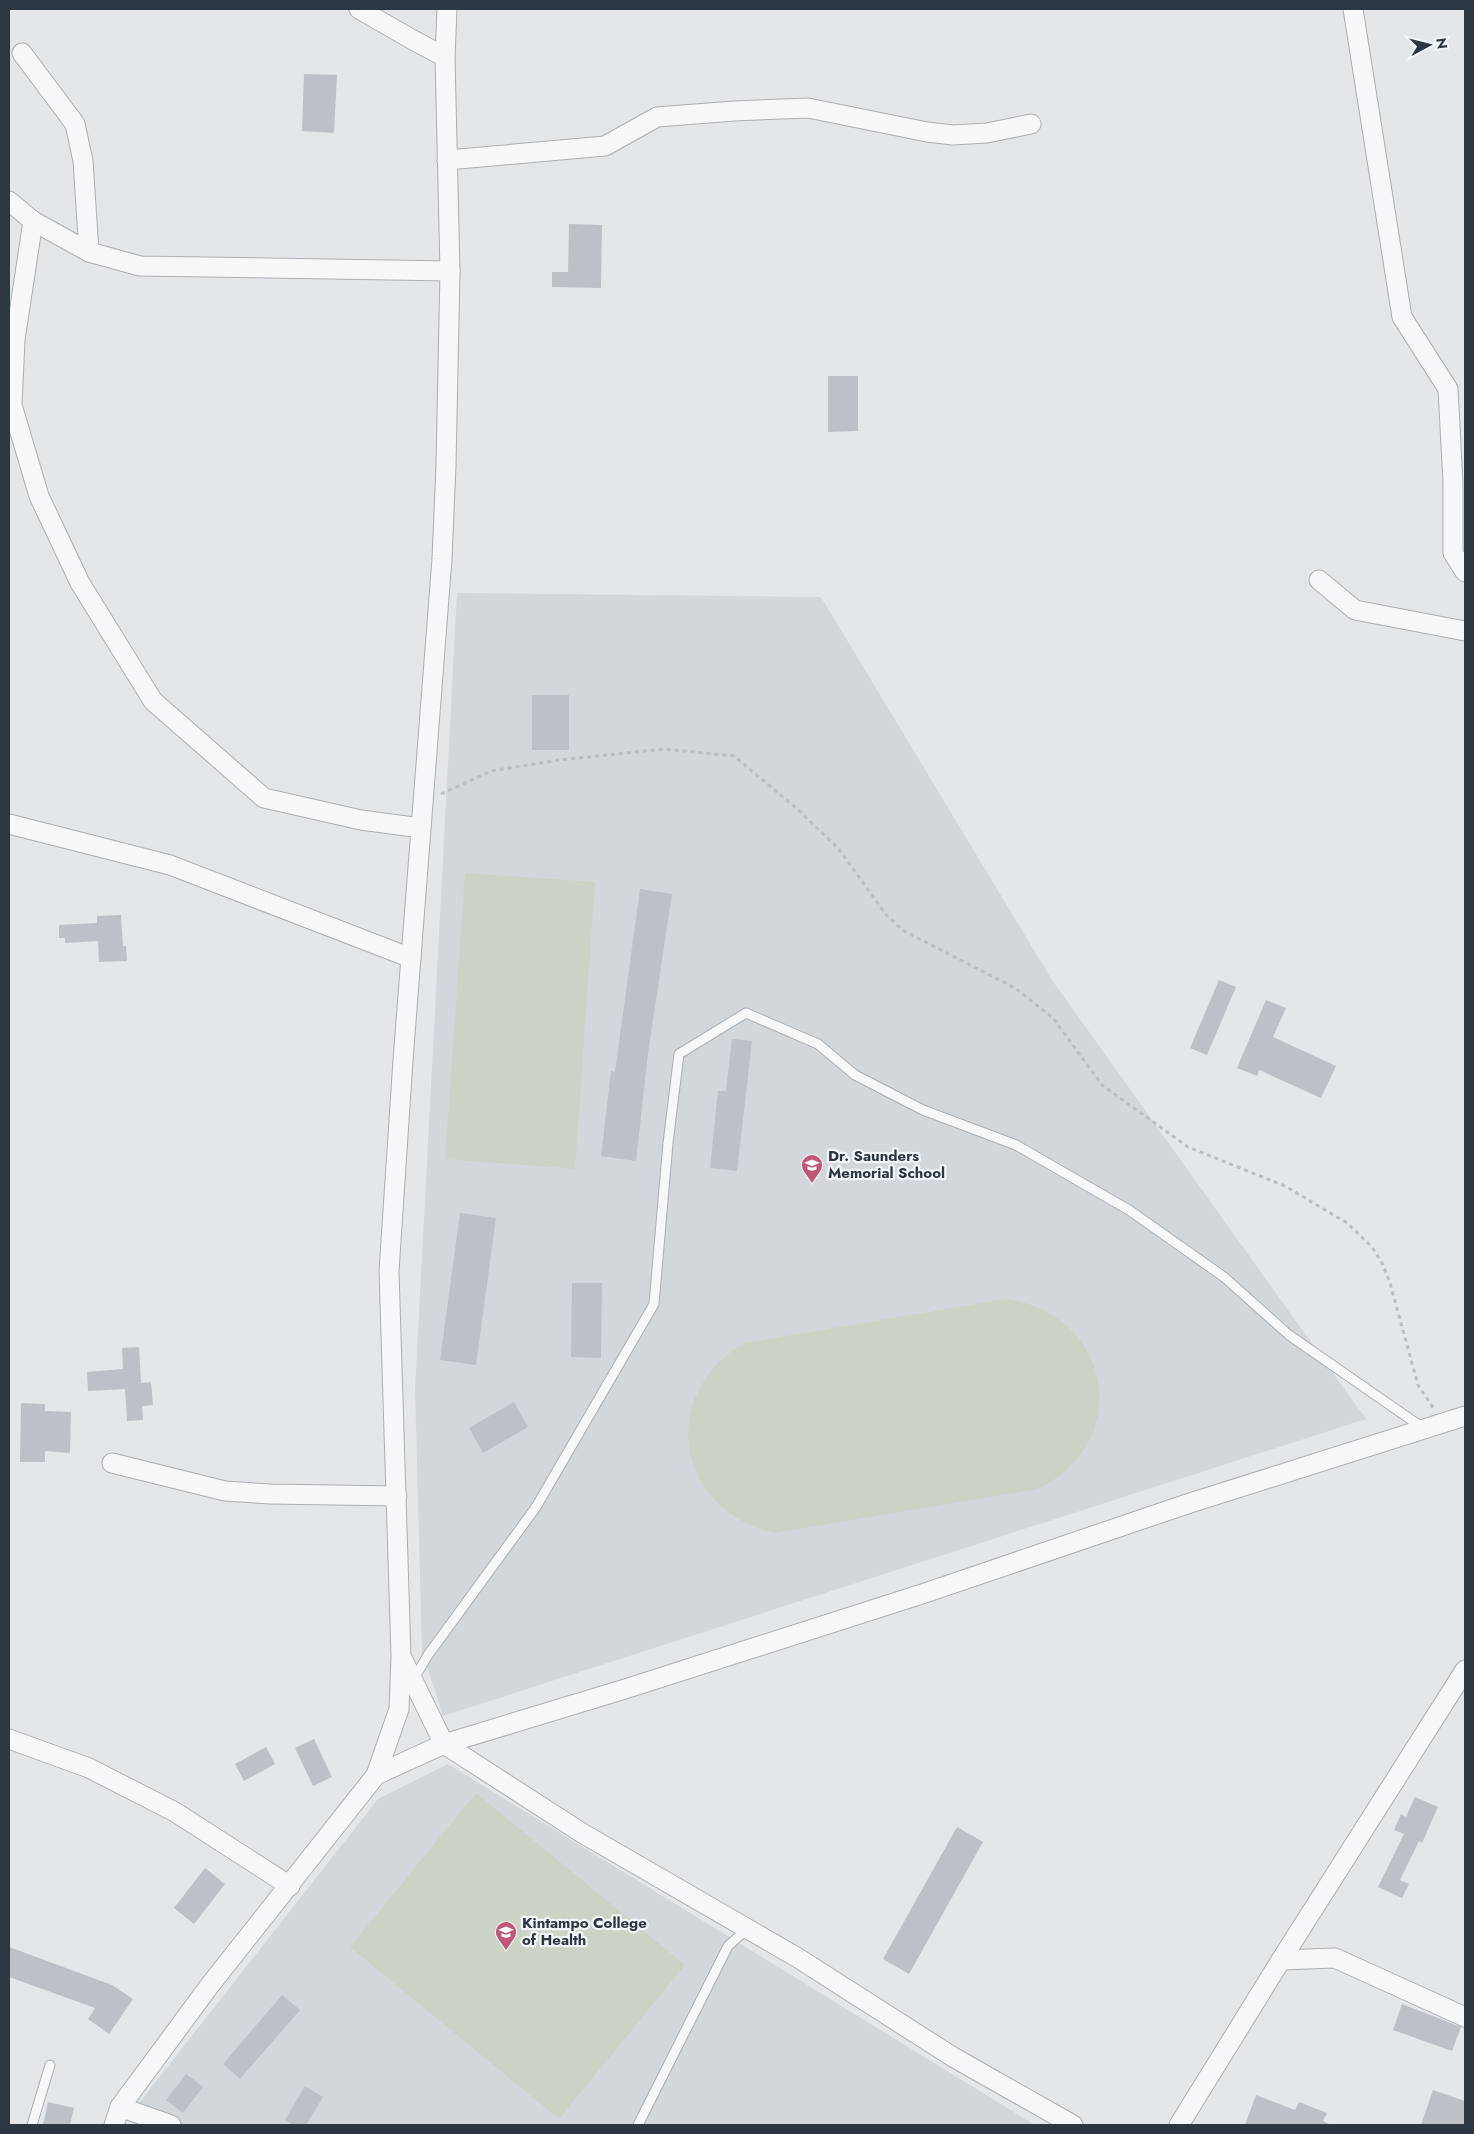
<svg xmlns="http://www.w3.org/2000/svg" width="1474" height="2134" font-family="Jost,sans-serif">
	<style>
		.built { fill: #d2d7dc }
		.green { fill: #cbd3c6 }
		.building { fill: #bbc1c6 }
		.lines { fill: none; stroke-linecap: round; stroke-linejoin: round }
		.service-casing { stroke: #a9afb4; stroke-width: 11 }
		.minor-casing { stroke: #a9afb4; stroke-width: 21 }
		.path { stroke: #babdc2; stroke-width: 3; stroke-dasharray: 4 4; stroke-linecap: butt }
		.service { stroke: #f6f7f9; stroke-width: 9 }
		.minor { stroke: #f6f7f9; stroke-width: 19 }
		.labels { text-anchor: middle; stroke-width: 4.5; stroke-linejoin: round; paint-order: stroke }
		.poi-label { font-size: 15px; font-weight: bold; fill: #2d3741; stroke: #f3f6f8; text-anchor: start }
	</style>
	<rect width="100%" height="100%" fill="#e4e7ea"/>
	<g class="built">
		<polygon points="457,593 821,597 1052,980 1366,1419 443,1716 422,1651 415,1389"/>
		<polygon points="448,1764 1035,2125 133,2125 139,2103 378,1799"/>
	</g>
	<g class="green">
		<polygon points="465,873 595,882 575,1169 445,1159"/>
		<path d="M1006,1299C1113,1314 1134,1442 1038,1489L775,1533C676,1511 656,1396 744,1343Z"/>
		<polygon points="476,1793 685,1965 559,2119 350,1947"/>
	</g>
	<g class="building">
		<polygon points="304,74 337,75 334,133 302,131"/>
		<polygon points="569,224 602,225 601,288 552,287 552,272 568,272"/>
		<polygon points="828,376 858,376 858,431 828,432"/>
		<rect x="532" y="695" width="37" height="55"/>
		<polygon points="640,889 672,894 648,1053 636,1161 601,1156 611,1071 615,1072"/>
		<polygon points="121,915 123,946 126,946 127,961 99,962 98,941 65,943 65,938 59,938 59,925 97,923 97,916"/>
		<polygon points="1219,980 1236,987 1207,1055 1190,1048"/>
		<polygon points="1266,1000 1286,1008 1273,1037 1336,1066 1321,1098 1259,1070 1257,1076 1237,1068"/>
		<polygon points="732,1039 752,1041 737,1171 710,1168 718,1091 726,1091"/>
		<polygon points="460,1213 496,1218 476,1365 440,1360"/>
		<polygon points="572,1283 602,1283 601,1358 571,1357"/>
		<polygon points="139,1347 141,1383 151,1382 153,1405 142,1406 143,1420 127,1421 125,1389 88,1391 87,1372 123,1369 122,1348"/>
		<polygon points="514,1402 528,1427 483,1453 469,1428"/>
		<polygon points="21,1403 45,1404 45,1411 71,1412 70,1453 45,1451 45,1462 20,1462"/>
		<polygon points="314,1739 332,1777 313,1786 295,1748"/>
		<polygon points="266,1747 275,1764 244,1781 235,1764"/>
		<polygon points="1415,1797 1438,1807 1422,1843 1419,1841 1400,1880 1409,1884 1402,1898 1378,1887 1404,1834 1394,1830 1401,1814 1406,1817"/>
		<polygon points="957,1827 983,1842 909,1974 883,1959"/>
		<polygon points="205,1868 225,1884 194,1924 174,1908"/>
		<polygon points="9,1947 112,1985 133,1999 109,2034 88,2019 95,2008 9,1977"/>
		<polygon points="282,1995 300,2010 240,2079 223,2064"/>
		<polygon points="1402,2004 1461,2027 1452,2051 1393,2030"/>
		<polygon points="186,2074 203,2087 183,2113 166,2100"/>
		<polygon points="305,2086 323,2097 306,2125 293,2125 285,2120"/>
		<polygon points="1433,2090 1465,2101 1465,2125 1421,2125"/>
		<polygon points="1256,2095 1295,2110 1299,2102 1327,2113 1323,2121 1331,2125 1245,2125"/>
		<polygon points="48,2102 74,2108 70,2125 43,2125"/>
	</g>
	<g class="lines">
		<g class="service-casing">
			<g id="service">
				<polyline points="413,1680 428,1655 536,1507 654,1304 668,1143 679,1054 746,1013 818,1044 855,1075 923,1110 1016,1145 1129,1210 1224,1277 1289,1335 1423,1428"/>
				<polyline points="32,2125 50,2065"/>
				<polyline points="638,2125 728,1946 747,1929"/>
			</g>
		</g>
		<g class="minor-casing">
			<g id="minor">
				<polyline points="359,9 413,40 445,57"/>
				<polyline points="1353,9 1402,317 1448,389 1453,483 1453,553 1465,572"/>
				<polyline points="22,53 75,124 83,161 89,252"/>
				<polyline points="447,160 605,146 657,117 734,111 808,108 927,132 953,135 987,133 1031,124"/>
				<polyline points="9,201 33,221 89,252 140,266 450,271"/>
				<polyline points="33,221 15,340 12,405 39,496 80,583 153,701 264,798 361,820 421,828"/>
				<polyline points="1319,580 1355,610 1465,631"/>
				<polyline points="9,824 170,865 411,958"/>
				<polyline points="112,1463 225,1491 270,1494 397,1496"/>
				<polyline points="403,1660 444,1744 582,1833 798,1958 953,2057 1073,2125"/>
				<polyline points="9,1739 89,1768 175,1812 290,1886"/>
				<polyline points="376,1775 444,1744 625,1689 925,1593 1187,1504 1465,1416"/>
				<polyline points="1281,1960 1335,1958 1465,2017"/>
				<polyline points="120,2107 171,2125"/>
				<polyline points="114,2125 120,2107 210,1985 376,1775 399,1709 401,1656 389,1271 403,1060 442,559 446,465 450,271 445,57 447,9"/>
				<polyline points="1179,2125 1281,1960 1465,1670"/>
			</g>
		</g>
		<polyline class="path" points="441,794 491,771 559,760 664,749 734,756 795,807 838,848 887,916 904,931 1015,988 1053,1018 1102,1085 1188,1147 1285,1186 1347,1223 1372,1247 1382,1263 1390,1283 1418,1385 1434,1409"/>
		<use href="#service" class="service"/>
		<use href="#minor" class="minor"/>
	</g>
	<defs>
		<g id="school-pin" transform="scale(1.125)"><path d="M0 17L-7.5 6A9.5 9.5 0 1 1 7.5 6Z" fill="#c05777" stroke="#f3f6f8"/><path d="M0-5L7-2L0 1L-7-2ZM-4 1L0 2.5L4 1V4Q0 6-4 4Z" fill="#fff"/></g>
	</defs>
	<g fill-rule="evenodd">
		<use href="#school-pin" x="812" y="1165"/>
		<use href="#school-pin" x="506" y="1932"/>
	</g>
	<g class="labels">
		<g class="poi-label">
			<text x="828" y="1161">Dr. Saunders<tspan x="828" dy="17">Memorial School</tspan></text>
			<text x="522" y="1928">Kintampo College<tspan x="522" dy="17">of Health</tspan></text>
		</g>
	</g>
	<rect width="1474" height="2134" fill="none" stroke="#2d3741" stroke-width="20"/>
	<g transform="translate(1429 45) rotate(83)" stroke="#f3f6f8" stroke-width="4" paint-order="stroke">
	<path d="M0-4L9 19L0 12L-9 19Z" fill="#2d3741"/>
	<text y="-8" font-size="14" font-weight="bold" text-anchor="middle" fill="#2d3741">N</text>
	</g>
</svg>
